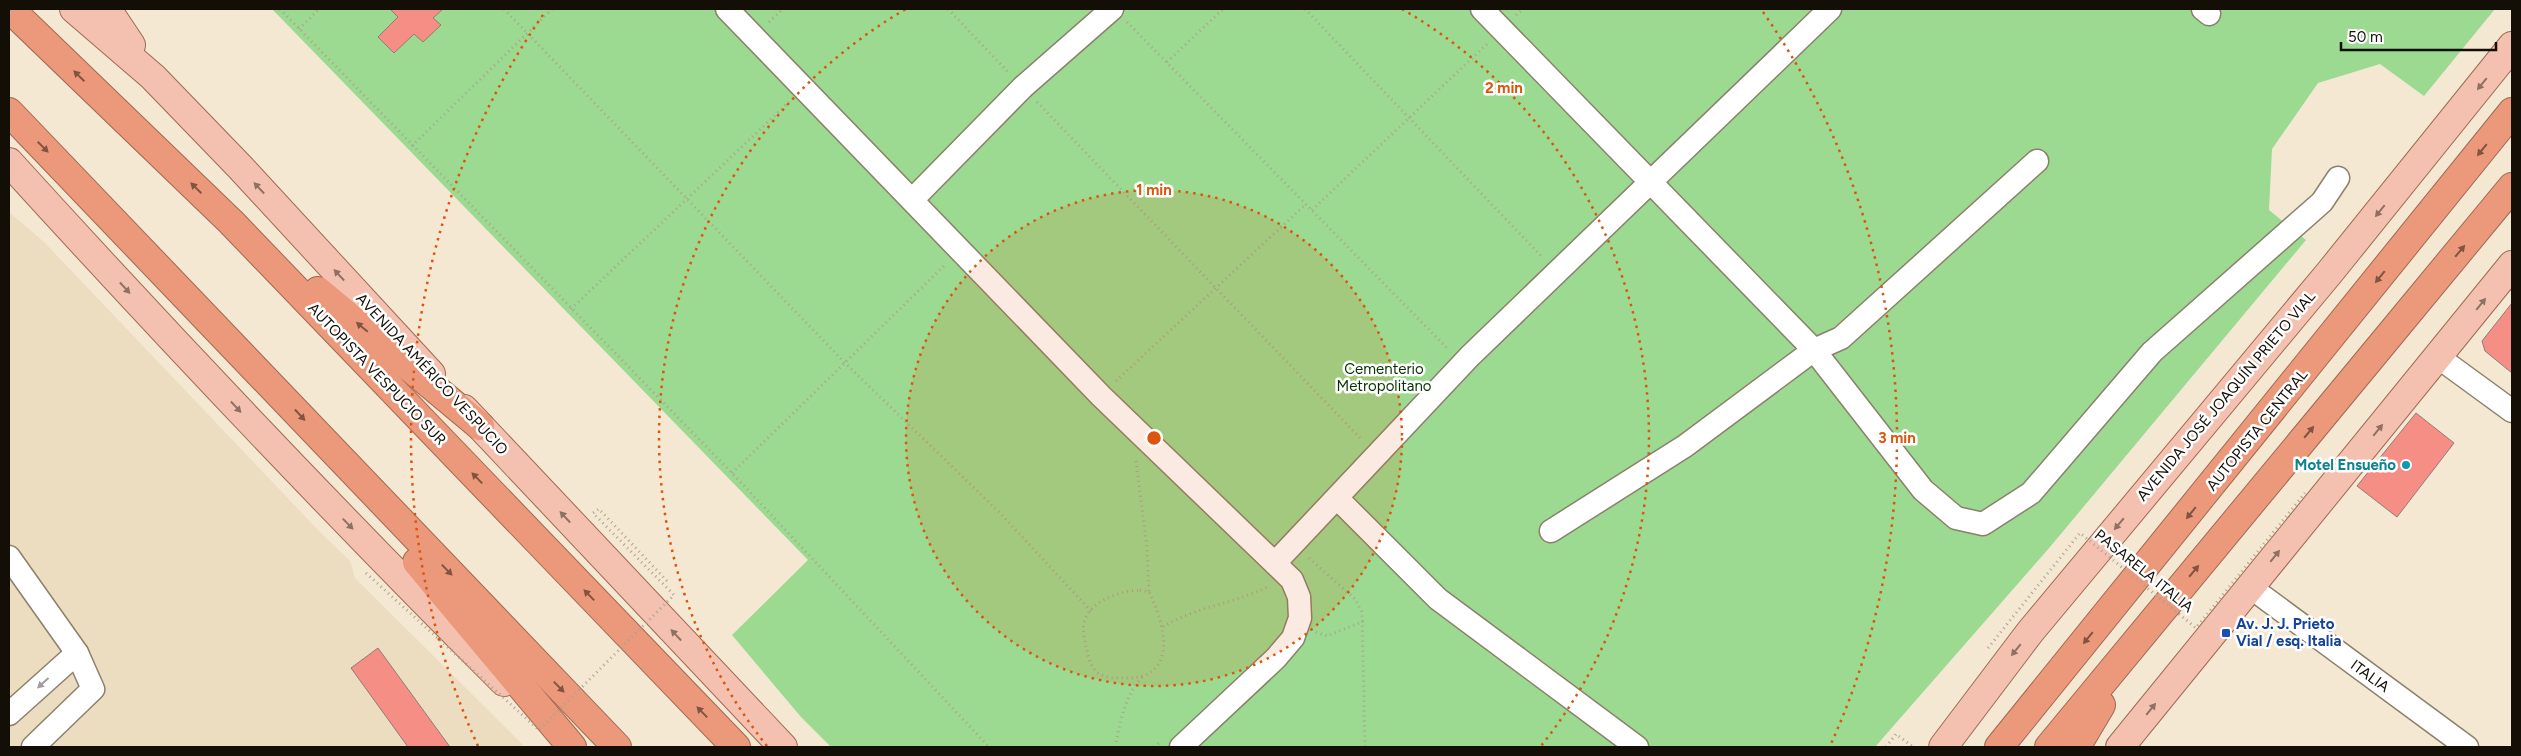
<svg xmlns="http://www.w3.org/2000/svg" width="2521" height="756" font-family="Figtree,sans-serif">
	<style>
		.built { fill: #ecdcc0 }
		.green { fill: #9bda90 }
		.building { fill: #f58f86; stroke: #937a77 }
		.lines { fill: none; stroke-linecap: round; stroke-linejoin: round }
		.minor-casing { stroke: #8b806c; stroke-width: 25 }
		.major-casing { stroke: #a06852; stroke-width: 30 }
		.highway-casing { stroke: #a06852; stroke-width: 30 }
		.path { stroke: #aca291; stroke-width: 3; stroke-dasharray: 1 4; stroke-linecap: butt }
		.minor { stroke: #fff; stroke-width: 22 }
		.major { stroke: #f4c1b0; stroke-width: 28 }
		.highway { stroke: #ec987b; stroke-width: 28 }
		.path-bridge { stroke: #aca291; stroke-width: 3; stroke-dasharray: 1 4; stroke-linecap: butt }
		.oneway { fill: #805441 }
		.oneway2 { fill: #8f7164 }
		.oneway3 { fill: #a19f9c }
		.ring { fill: none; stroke: #dd550c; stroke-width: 2.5; stroke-dasharray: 2.5 5 }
		.culture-dot { fill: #0f9aa8; stroke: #fff; stroke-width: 2 }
		.transit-dot { fill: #1a4fb4; stroke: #fff; stroke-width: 2 }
		.labels { text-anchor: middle; stroke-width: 5; stroke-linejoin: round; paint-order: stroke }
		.park-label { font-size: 15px; fill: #063400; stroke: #fff }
		.street-label { font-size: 15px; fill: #130f07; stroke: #fff }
		.culture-label { font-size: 15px; font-weight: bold; fill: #0d838f; stroke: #fff; text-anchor: end }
		.transit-label { font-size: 15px; font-weight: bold; fill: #164399; stroke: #fff; text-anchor: start }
		.centre { fill: #dd550c; stroke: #fff; stroke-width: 2.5 }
		.ring-label { font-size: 15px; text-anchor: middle; font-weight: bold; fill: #dd550c; stroke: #fff; stroke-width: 5; stroke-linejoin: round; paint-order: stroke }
	</style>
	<rect width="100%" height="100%" fill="#f4e8d2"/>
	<polygon class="built" points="9,212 44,242 317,529 350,561 355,578 525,747 9,747"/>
	<polygon class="green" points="272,9 2495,9 2424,96 2380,64 2318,83 2272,149 2269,210 2306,240 2050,547 1875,747 831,747 801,717 732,635 808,560"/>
	<g class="building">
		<polygon points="390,9 443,9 433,18 441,25 423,42 414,34 394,53 378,37 398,17"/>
		<polygon points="2512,303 2512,373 2485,351 2482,341"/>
		<polygon points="2416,413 2454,443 2397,517 2357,486"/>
		<polygon points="378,648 450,747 408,747 351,668"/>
	</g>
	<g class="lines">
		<g class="minor-casing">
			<g id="minor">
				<polyline points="727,9 1101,396 1292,580 1299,597 1300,618 1293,638 1276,658 1181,747"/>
				<polyline points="1482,9 1814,350 1923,490 1956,518 1983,524 2031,493 2152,352 2322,202 2338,178"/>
				<polyline points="2203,9 2209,14"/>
				<polyline points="912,200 1023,87 1112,9"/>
				<polyline points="2438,357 2512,411"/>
				<polyline points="1337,498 1438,599 1637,747"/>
				<polyline points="1551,531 1685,446 1814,350 1841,338 2037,161"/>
				<polyline points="9,557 77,653 93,689 33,747"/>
				<polyline points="1275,563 1470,356 1830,9"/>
				<polyline points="2250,587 2467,747"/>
				<polyline points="9,714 77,653"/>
			</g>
		</g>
		<g class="major-casing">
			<g id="major">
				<polyline points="74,9 153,77 240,167 431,374"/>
				<polyline points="107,9 131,45"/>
				<path d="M9,162C170,339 335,513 504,682"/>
				<polyline points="464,409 783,747"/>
				<polyline points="1943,747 2030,632 2330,272 2512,46"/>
				<polyline points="2120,747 2512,265"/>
			</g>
		</g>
		<g class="highway-casing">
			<g id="highway">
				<polyline points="10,9 231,222 736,747"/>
				<polyline points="9,112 617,747"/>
				<polyline points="318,291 480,426"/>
				<polyline points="417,562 572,747"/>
				<polyline points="1999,747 2512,112"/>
				<polyline points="2049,747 2512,187"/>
				<polyline points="2076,747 2101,705"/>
			</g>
		</g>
		<g class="path">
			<polyline points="280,9 732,473 989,747"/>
			<polyline points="504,9 845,363 1000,513 1091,611"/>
			<polyline points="948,9 1009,73"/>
			<polyline points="1305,9 1543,258"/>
			<polyline points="1516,15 1523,9"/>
			<polyline points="769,22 783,9"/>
			<polyline points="1127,22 1448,349"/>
			<polyline points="299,29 319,9"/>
			<polyline points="1167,62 1223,9"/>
			<polyline points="1037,102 1362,440"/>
			<polyline points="412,146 552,9"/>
			<polyline points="1312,210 1487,44"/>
			<polyline points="571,309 789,102"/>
			<polyline points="1116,381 1306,204"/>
			<polyline points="1136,461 1147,548 1149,592"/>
			<polyline points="732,473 946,264"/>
			<polyline points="1309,558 1355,599 1362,612 1365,747"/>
			<path d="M1140,590L1149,592C1164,621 1180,677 1128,678C1118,678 1107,679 1098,673C1090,667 1088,655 1086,646C1085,639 1082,630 1084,623C1088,601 1121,591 1140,590Z"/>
			<path d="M1163,627C1196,606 1235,604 1269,586"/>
			<polyline points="1316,632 1327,636 1364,621"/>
			<path d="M1115,747C1121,720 1124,696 1144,675"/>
			<polyline points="1154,747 1161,741"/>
			<polyline points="1886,747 1896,734 1913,747"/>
		</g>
		<use href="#minor" class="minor"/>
		<use href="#major" class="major"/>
		<use href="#highway" class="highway"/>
		<g class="path-bridge">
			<polyline points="366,573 539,730 674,595 593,513 599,509 667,581"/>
			<polyline points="1988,648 2080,533 2196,628 2305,493"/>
		</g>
	</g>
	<defs><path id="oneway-solid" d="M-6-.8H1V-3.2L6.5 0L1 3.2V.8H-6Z" transform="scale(1.25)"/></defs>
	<g class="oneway">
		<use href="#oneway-solid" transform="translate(79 76) rotate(-136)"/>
		<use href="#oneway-solid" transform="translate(43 147) rotate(45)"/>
		<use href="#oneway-solid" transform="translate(2482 150) rotate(129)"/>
		<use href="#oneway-solid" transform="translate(196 188) rotate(-136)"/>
		<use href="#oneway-solid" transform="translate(2460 251) rotate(-50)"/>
		<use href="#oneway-solid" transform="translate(2380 277) rotate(129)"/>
		<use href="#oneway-solid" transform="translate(362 327) rotate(-140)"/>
		<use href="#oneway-solid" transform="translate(300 415) rotate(47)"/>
		<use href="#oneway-solid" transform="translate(2309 432) rotate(-50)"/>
		<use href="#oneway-solid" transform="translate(477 478) rotate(-134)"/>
		<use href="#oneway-solid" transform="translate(2191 513) rotate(129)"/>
		<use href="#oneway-solid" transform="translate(447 570) rotate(46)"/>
		<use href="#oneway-solid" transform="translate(2194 571) rotate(-50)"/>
		<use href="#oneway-solid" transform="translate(589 595) rotate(-134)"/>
		<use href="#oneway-solid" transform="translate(2088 638) rotate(129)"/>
		<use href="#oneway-solid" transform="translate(559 687) rotate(46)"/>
		<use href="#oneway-solid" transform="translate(702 712) rotate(-134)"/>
	</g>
	<g class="oneway2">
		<use href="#oneway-solid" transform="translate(2482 84) rotate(129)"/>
		<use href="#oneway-solid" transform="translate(259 188) rotate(-133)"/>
		<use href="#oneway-solid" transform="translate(2380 211) rotate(129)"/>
		<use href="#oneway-solid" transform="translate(339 275) rotate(-133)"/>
		<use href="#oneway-solid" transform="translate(125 288) rotate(47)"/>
		<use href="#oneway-solid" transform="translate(2481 304) rotate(-51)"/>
		<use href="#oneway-solid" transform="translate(236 407) rotate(47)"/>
		<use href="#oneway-solid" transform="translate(2378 430) rotate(-51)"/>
		<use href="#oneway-solid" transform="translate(565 517) rotate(-133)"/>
		<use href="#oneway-solid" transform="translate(348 524) rotate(46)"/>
		<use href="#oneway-solid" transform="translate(2119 524) rotate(130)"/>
		<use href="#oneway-solid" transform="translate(2275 556) rotate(-51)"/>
		<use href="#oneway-solid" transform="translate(676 635) rotate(-133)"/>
		<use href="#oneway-solid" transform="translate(2016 650) rotate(129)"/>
		<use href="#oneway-solid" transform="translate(2151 709) rotate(-51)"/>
	</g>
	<use class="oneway3" href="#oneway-solid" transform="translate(43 683) rotate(138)"/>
	<circle cx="1154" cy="438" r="248" fill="#dd550c" fill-opacity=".12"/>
	<g class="ring">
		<circle cx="1154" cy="438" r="248"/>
		<path d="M767 746A495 495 0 0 1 906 9M1402 9A495 495 0 0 1 1541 746"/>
		<path d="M478 746A743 743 0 0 1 545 12M1763 12A743 743 0 0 1 1830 746"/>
	</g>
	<circle class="culture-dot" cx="2406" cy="465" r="5"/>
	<rect class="transit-dot" x="2221" y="628" width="10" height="10" rx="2.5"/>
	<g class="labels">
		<g class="park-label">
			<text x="1384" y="374">Cementerio<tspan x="1384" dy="17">Metropolitano</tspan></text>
		</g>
		<g class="street-label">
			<text transform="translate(377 374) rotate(46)" y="5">AUTOPISTA VESPUCIO SUR</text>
			<text transform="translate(432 374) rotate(47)" y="5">AVENIDA AMÉRICO VESPUCIO</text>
			<text transform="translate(2226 396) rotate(-50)" y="5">AVENIDA JOSÉ JOAQUÍN PRIETO VIAL</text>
			<text transform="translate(2257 430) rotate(-51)" y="5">AUTOPISTA CENTRAL</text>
			<text transform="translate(2144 571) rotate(39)" y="5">PASARELA ITALIA</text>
			<text transform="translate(2370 676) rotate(36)" y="5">ITALIA</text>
		</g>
		<g class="culture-label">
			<text x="2396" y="470">Motel Ensueño</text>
		</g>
		<g class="transit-label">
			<text x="2236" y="629">Av. J. J. Prieto<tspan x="2236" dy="17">Vial / esq. Italia</tspan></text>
		</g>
	</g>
	<circle cx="1154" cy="438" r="8" class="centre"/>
	<g class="ring-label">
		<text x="1504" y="93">2 min</text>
		<text x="1154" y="195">1 min</text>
		<text x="1897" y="443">3 min</text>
	</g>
	<rect width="2521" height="756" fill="none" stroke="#130f07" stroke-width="20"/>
	<path d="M2341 42v8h155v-8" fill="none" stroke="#130f07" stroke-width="2.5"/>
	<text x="2348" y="42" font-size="15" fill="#130f07" stroke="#ffffff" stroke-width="4" paint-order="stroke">50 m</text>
</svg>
